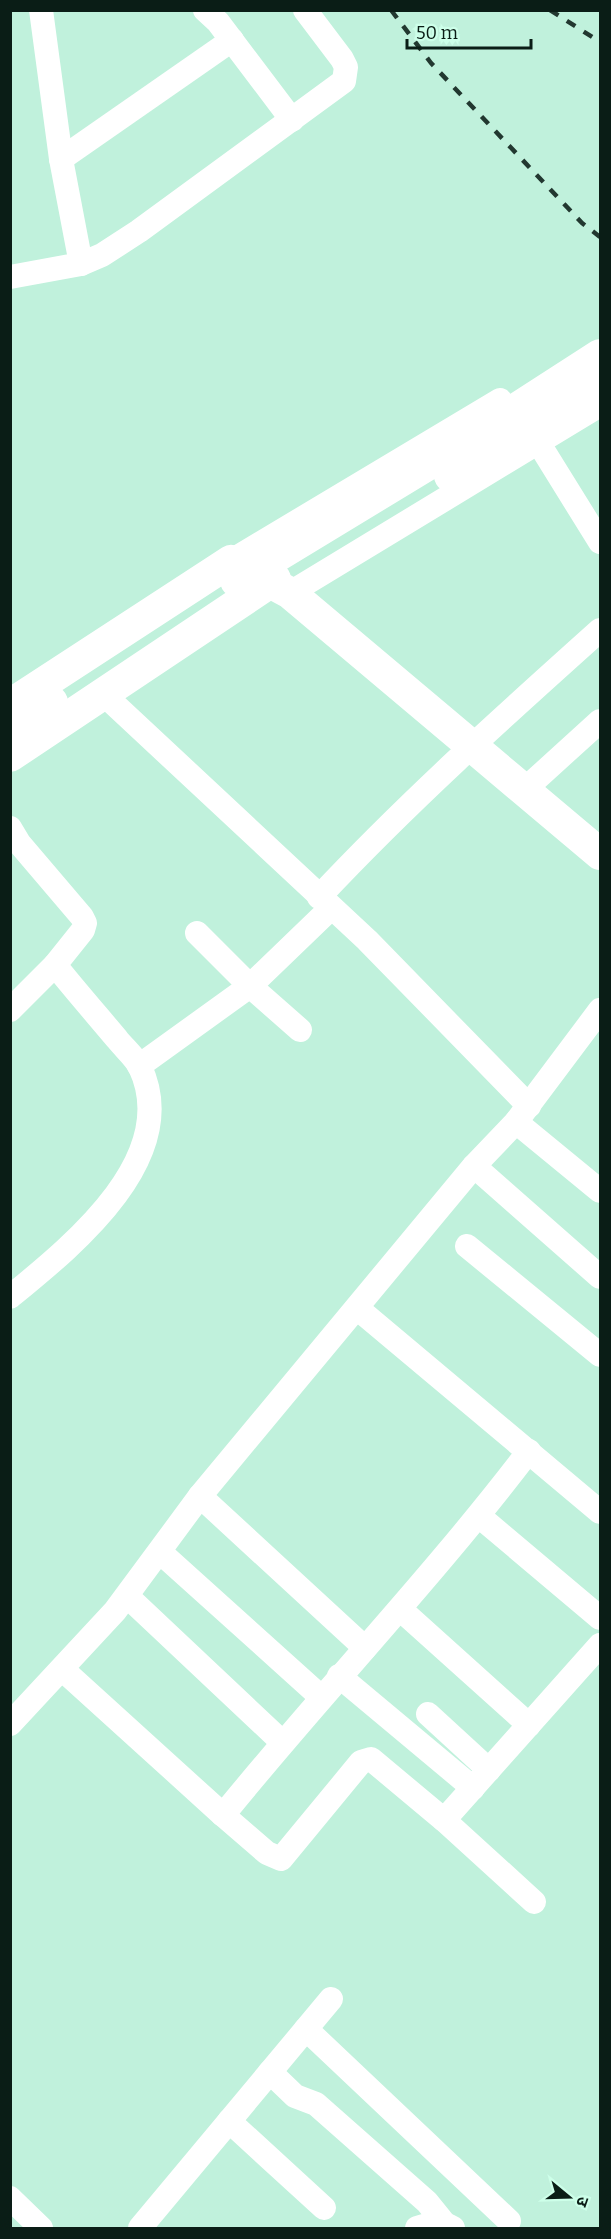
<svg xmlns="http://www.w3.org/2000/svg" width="611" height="2239" font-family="Bitter,'Noto Sans Devanagari',serif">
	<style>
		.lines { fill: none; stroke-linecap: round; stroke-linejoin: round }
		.minor { stroke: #fff; stroke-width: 24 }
		.major { stroke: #fff; stroke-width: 32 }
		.rail { stroke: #223830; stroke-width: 4.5; stroke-dasharray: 10 10; stroke-linecap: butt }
	</style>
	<rect width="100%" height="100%" fill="#c0f1dc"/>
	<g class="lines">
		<g class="minor">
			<polyline points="41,10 61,159 81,264"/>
			<polyline points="205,10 218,22 292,120"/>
			<polyline points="61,159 232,40"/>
			<polyline points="10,277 81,264 102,255 139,231 344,81 346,67 342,59 305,10"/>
			<polyline points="538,442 600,542"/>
			<polyline points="231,561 500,400"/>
			<polyline points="290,593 600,405"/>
			<polyline points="113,703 367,940 529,1106"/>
			<polyline points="524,790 600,721"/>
			<path d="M10,828L19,843L82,917L85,923L83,930L55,965C75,990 96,1014 117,1039C124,1048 135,1057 140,1067C183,1158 71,1247 10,1297"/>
			<path d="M319,897C408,802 504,716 600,630"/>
			<polyline points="197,933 250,986 300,1030"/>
			<polyline points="10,1010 55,965"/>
			<polyline points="139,1066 250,986 331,908"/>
			<polyline points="516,1122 600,1191"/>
			<polyline points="474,1166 600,1277"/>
			<polyline points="467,1246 600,1355"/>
			<polyline points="357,1308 600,1512"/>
			<polyline points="200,1496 365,1648"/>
			<polyline points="479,1516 600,1618"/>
			<polyline points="160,1552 321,1697"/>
			<polyline points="127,1596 282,1742"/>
			<polyline points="400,1609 529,1725"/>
			<path d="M62,1669L223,1815C323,1692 433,1577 529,1451"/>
			<polyline points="339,1676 473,1788"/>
			<polyline points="428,1714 489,1770"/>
			<polyline points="10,1724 115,1611 200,1496 474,1166 516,1122 600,1010"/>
			<polyline points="223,1815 267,1853 281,1859 361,1762 371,1759 444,1820 600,1645"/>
			<polyline points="444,1820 534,1902"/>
			<polyline points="306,2029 509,2221"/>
			<polyline points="270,2072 295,2096 316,2104 427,2202 444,2223"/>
			<polyline points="229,2121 324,2208"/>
			<polyline points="10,2198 41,2228"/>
			<polyline points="140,2228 331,1999"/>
			<path d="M417,2228C430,2224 440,2220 453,2228"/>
		</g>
		<g class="major">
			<polyline points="450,476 600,385"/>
			<polyline points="236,581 473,437 600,355"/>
			<polyline points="10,705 231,561 290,593 600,854"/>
			<polyline points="10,731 52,702"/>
			<polyline points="10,756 275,579"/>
		</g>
		<g class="rail">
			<polyline points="391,10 431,63 582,223 600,237"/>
			<polyline points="550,10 600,42"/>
		</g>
	</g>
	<rect width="611" height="2239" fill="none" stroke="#0a1d16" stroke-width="24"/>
	<g transform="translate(569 2197) rotate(109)" stroke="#cdffe9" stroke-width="4.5" paint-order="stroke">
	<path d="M0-4.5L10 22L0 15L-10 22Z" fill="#0a1d16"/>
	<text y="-9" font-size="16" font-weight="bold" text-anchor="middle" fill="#0a1d16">उ</text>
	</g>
	<path d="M407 39v9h124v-9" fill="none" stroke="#0a1d16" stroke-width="3"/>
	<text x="416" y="39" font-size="18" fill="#0a1d16" stroke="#cdffe9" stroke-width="4.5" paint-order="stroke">50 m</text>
</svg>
